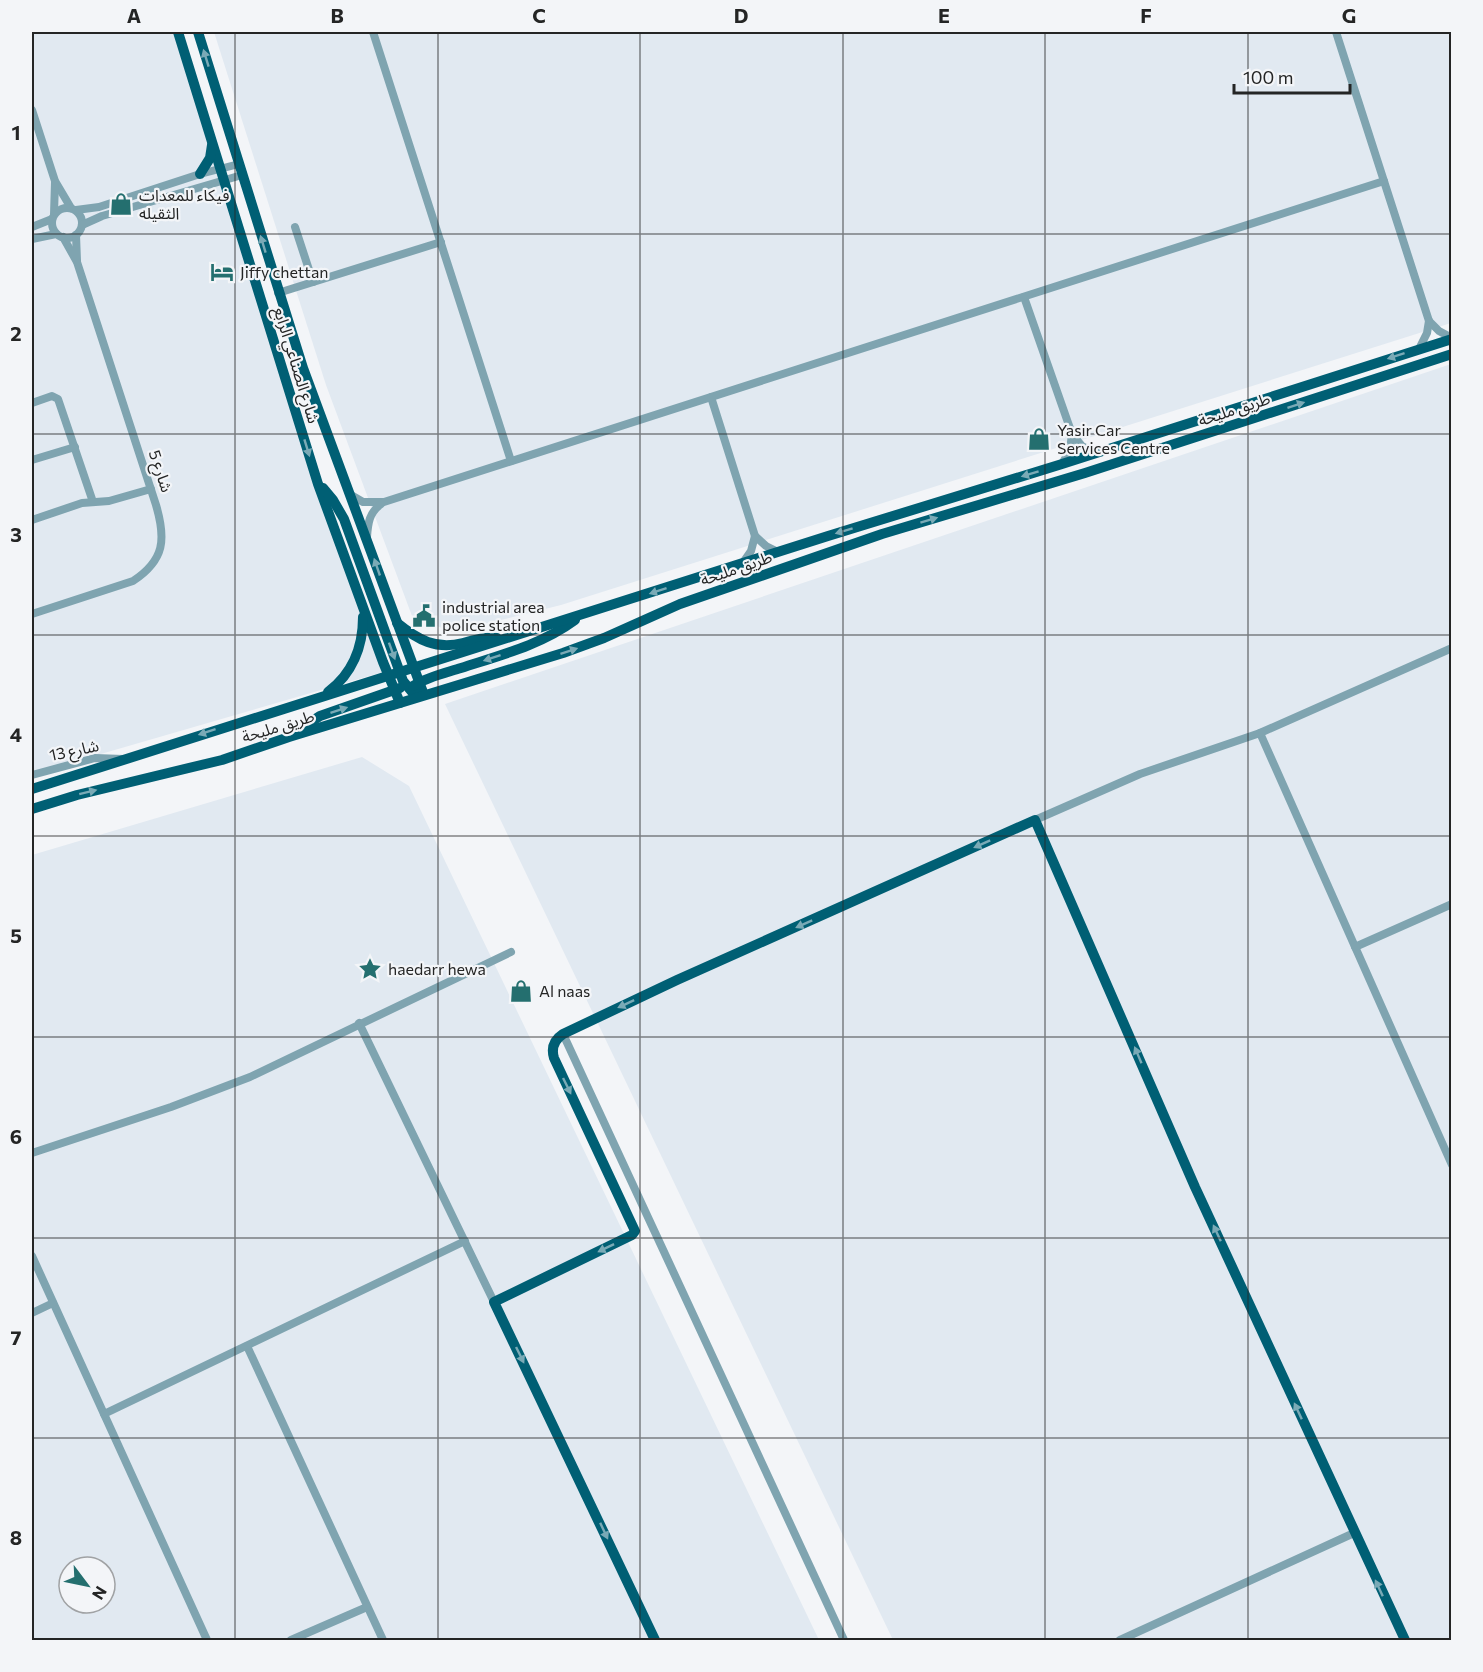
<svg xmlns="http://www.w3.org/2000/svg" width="1483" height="1672" font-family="Commissioner,'Noto Sans Arabic',sans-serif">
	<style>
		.built { fill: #e1e9f1; fill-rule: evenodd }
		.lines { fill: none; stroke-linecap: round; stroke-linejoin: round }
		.minor { stroke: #7fa4b0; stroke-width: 8 }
		.major { stroke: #005f74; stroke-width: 10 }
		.oneway { fill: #7aaab6 }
		.grid { fill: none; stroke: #242525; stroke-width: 1.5; stroke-opacity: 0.55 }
		.labels { text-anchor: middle; stroke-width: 4.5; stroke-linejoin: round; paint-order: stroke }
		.poi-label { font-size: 16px; fill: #242525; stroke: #f3f5f8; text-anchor: start }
		.street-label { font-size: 16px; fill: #242525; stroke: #f3f5f8 }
		.neatline { fill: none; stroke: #242525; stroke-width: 2 }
		.grid-label { font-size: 20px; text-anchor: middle; font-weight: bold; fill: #242525 }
	</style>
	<rect width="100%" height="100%" fill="#f3f5f8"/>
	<g class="built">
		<polygon points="32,32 177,32 383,672 32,774"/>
		<polygon points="214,32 1451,32 1451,323 561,605 452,632 412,616 326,385"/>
		<polygon points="1451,364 1451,1640 893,1640 445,704"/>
		<path d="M362,757L409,786L819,1640H32V855ZM69,1567H105V1603H69Z"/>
	</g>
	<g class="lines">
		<g class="minor">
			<polyline points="373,32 511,461"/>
			<polyline points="1336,32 1429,321 1439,331 1452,338"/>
			<polyline points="32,110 55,181 71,208"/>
			<circle cx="67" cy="223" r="15"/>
			<polyline points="76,210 99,207 200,174 239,164"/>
			<polyline points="54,214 55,182"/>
			<polyline points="82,225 102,216 242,175"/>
			<polyline points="32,227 52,219"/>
			<polyline points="295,227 313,282"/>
			<polyline points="76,235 77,261"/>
			<polyline points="32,239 56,234"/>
			<polyline points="278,293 441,242"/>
			<polyline points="1024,297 1072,434 1082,446 1096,453"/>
			<polyline points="1419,349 1427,333 1429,321"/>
			<polyline points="711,397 755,536 766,546 778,552"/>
			<polyline points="32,403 52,396 58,399 93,502"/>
			<polyline points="32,460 75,447"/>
			<polyline points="1062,464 1070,450 1072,434"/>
			<polyline points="351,495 363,502 384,502 1384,181"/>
			<polyline points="32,520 82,503 109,501 151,489"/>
			<path d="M367,537C368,523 369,513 381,504"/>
			<polyline points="742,564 751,551 755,536"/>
			<path d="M32,614L133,581C165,560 166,539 156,505L77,262L63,237"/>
			<polyline points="1260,733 1452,1165"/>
			<polyline points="32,775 95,758 123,759"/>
			<polyline points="1035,820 1140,774 1260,733 1452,648"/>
			<polyline points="1355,947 1452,904"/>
			<polyline points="359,1023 494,1302"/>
			<polyline points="563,1034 844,1640"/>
			<polyline points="32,1153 171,1107 250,1077 511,952"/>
			<polyline points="32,1256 207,1640"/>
			<polyline points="32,1313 53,1303"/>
			<polyline points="247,1346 383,1640"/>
			<polyline points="104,1414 465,1241"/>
			<polyline points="291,1640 367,1607"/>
			<polyline points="1120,1640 1354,1533"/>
		</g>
		<g class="major">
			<polyline points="178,32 318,484 383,662 400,703"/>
			<polyline points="198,32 303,368 424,695"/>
			<polyline points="200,174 210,158 212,145"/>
			<polyline points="323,488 333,500 344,519 403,681 413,693 423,695"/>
			<path d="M397,623C418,640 436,650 463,643C474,640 485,637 497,638"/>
			<path d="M413,686C427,677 445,673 461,668C501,655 541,645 575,620"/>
			<path d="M328,692C352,674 363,647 363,617"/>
			<polyline points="291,735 320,716 400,688"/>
			<polyline points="32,789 828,536 1062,464 1452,339"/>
			<polyline points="32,809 77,795 222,760 289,737 563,653 604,638 680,604 882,534 1085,473 1452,354"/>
			<path d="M655,1640L494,1302L632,1235L635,1231L554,1058C551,1048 554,1040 563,1034L677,980L1035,820L1195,1187L1405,1640"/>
		</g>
	</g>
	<defs><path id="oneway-solid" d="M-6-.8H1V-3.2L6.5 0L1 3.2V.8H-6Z" transform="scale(1.5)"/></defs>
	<g class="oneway">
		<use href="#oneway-solid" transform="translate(206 58) rotate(-107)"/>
		<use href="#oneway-solid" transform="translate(263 244) rotate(-107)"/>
		<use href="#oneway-solid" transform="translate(1396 356) rotate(162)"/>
		<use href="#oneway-solid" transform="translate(1296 405) rotate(-18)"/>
		<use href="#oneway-solid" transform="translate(307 448) rotate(73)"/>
		<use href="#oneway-solid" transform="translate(1030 474) rotate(163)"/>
		<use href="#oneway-solid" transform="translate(929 520) rotate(-17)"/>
		<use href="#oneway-solid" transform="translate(844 531) rotate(163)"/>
		<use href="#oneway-solid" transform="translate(377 567) rotate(-109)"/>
		<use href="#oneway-solid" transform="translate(658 591) rotate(162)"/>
		<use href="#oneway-solid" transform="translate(392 651) rotate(70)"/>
		<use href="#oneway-solid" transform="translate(569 651) rotate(-18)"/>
		<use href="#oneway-solid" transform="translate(492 658) rotate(162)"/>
		<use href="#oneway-solid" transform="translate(339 710) rotate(-18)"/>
		<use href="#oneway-solid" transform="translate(207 732) rotate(162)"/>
		<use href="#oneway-solid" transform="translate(88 792) rotate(-14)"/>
		<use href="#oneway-solid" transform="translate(982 844) rotate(156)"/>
		<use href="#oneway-solid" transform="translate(804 924) rotate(156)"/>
		<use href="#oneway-solid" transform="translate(626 1004) rotate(155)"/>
		<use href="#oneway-solid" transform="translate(1138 1055) rotate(-113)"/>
		<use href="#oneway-solid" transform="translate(567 1086) rotate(64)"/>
		<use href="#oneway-solid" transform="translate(1217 1233) rotate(-115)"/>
		<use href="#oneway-solid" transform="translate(606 1248) rotate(154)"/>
		<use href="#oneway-solid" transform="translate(520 1355) rotate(64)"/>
		<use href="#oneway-solid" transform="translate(1298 1411) rotate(-115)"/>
		<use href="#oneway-solid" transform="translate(604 1531) rotate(65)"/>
		<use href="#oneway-solid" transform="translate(1379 1588) rotate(-115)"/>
	</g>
	<path class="grid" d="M235,32V1640M438,32V1640M640,32V1640M843,32V1640M1045,32V1640M1248,32V1640M32,234H1452M32,434H1452M32,635H1452M32,836H1452M32,1037H1452M32,1238H1452M32,1438H1452"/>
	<defs>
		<g id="shop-bare" transform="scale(1.8)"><path d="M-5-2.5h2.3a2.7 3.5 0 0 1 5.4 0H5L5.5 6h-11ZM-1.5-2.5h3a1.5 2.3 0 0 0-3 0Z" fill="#246f6f" stroke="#f3f5f8" stroke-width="2.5" paint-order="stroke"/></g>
		<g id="hotel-bare" transform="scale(1.8)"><path d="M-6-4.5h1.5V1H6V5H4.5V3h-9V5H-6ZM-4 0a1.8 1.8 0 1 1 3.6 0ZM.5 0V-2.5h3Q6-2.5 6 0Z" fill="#246f6f" stroke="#f3f5f8" stroke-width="2.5" paint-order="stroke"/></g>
		<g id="civic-bare" transform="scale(1.8)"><path d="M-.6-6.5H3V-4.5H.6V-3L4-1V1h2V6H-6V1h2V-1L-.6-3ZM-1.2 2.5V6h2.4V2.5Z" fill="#246f6f" stroke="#f3f5f8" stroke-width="2.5" paint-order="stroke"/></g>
		<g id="sight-bare" transform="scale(1.8)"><path d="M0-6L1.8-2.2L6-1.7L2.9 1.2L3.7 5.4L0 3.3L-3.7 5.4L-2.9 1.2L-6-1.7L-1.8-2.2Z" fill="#246f6f" stroke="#f3f5f8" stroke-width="2.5" paint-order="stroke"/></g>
	</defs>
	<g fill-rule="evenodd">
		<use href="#shop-bare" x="121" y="204"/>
		<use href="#hotel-bare" x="222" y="272"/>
		<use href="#shop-bare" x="1039" y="439"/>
		<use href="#civic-bare" x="424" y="616"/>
		<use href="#sight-bare" x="370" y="969"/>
		<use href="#shop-bare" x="521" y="991"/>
	</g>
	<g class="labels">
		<g class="poi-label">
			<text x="139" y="201">فيكاء للمعدات<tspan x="139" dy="18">الثقيله</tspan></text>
			<text x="240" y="278">Jiffy chettan</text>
			<text x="1057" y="436">Yasir Car<tspan x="1057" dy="18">Services Centre</tspan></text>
			<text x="442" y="613">industrial area<tspan x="442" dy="18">police station</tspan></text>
			<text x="388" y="975">haedarr hewa</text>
			<text x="539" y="997">Al naas</text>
		</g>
		<g class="street-label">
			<text transform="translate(297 365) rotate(73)" y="6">شارع الصناعي الرابع</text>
			<text transform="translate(1234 409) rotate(-18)" y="6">طريق مليحة</text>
			<text transform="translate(161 471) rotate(72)" y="6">شارع 5</text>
			<text transform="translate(736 568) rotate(-19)" y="6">طريق مليحة</text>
			<text transform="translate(278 726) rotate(-17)" y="6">طريق مليحة</text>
			<text transform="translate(74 750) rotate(-12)" y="6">شارع 13</text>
		</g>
	</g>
	<rect width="1483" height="1672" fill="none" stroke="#f3f5f8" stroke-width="66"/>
	<g transform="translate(87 1585) rotate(122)"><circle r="28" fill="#f3f5f8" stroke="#a0a2a4" stroke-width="1.5"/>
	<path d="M0-4.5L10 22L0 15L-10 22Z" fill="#246f6f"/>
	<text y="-9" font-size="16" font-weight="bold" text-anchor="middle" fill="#242525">N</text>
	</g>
	<path d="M1234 84v9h116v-9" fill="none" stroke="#242525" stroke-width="3"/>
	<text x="1243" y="84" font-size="18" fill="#242525" stroke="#f3f5f8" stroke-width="4.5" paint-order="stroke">100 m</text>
	<rect x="33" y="33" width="1417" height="1606" class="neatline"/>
	<g class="grid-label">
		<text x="134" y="23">A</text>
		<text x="337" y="23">B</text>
		<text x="539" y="23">C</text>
		<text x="741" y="23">D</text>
		<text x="944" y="23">E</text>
		<text x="1146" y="23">F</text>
		<text x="1349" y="23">G</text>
		<text x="16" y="140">1</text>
		<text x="16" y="341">2</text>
		<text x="16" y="542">3</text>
		<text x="16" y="742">4</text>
		<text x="16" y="943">5</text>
		<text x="16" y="1144">6</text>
		<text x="16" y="1345">7</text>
		<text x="16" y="1545">8</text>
	</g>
</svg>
